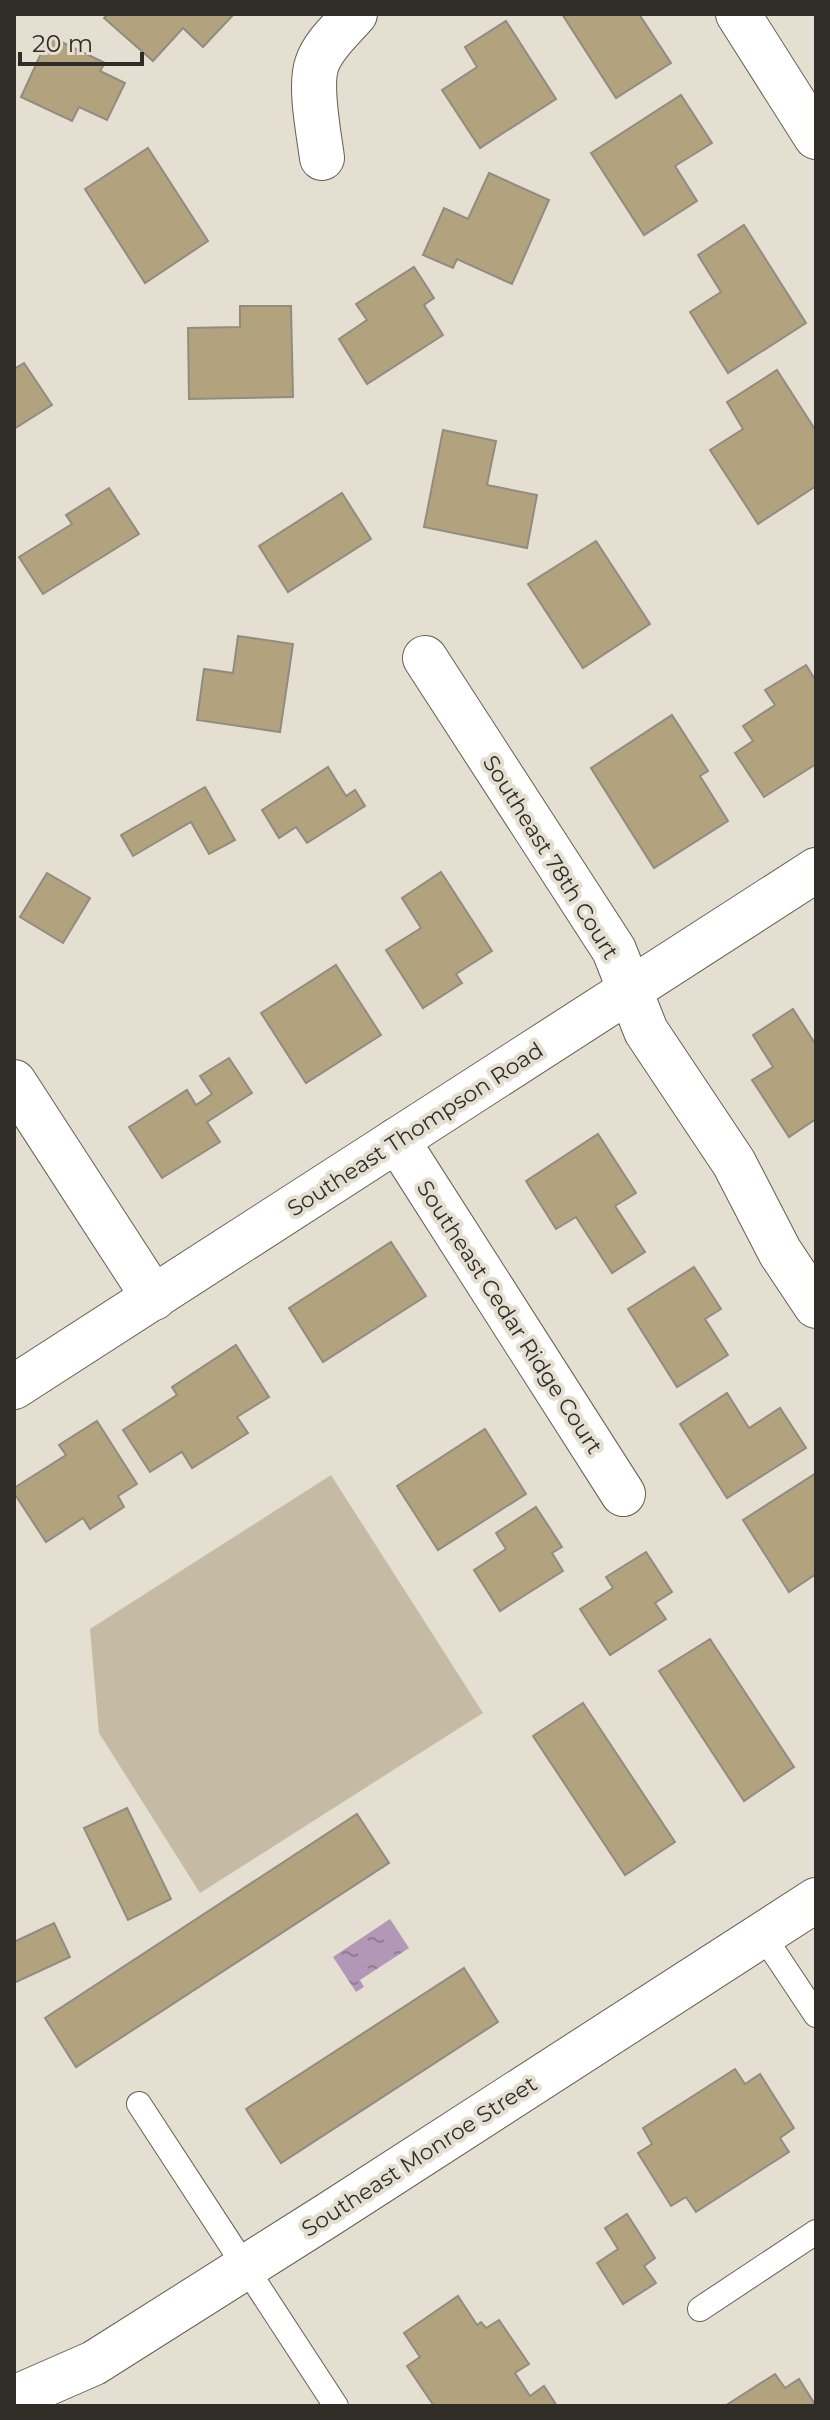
<svg xmlns="http://www.w3.org/2000/svg" width="830" height="2420" font-family="Montserrat,sans-serif">
	<style>
		.grass { fill: #c5bba4 }
		.water { fill: url(#water-ripples) }
		.building { fill: #b3a27e; stroke: #918c80; stroke-width: 2 }
		.lines { fill: none; stroke-linecap: round; stroke-linejoin: round }
		.lane-casing { stroke: #655f54; stroke-width: 26 }
		.street-casing { stroke: #655f54; stroke-width: 46 }
		.secondary-casing { stroke: #655f54; stroke-width: 46 }
		.lane { stroke: #fff; stroke-width: 24 }
		.street { stroke: #fff; stroke-width: 44 }
		.secondary { stroke: #fff; stroke-width: 44 }
		.labels { text-anchor: middle; stroke-width: 8; stroke-linejoin: round; paint-order: stroke }
		.street-label { font-size: 22px; fill: #302d28; stroke: #e5dfd2 }
	</style>
	<defs>
		<pattern id="water-ripples" width="26" height="14" patternUnits="userSpaceOnUse" patternTransform="scale(2)"><rect width="26" height="14" fill="#b297b6"/><path d="M2 4q2-2 4 0t4 0M15 11q2-2 4 0t4 0" fill="none" stroke="#917c94"/></pattern>
	</defs>
	<rect width="100%" height="100%" fill="#e5dfd2"/>
	<polygon class="grass" points="331,1475 483,1713 200,1893 99,1733 90,1629"/>
	<polygon class="water" points="390,1919 409,1948 360,1980 364,1987 356,1992 333,1957"/>
	<g class="building">
		<polygon points="108,14 234,14 203,47 183,28 153,61 104,18"/>
		<polygon points="562,14 639,14 671,63 616,98"/>
		<polygon points="506,21 556,99 480,148 442,90 477,67 465,47"/>
		<polygon points="49,36 105,63 100,71 125,83 107,120 79,107 72,121 21,97"/>
		<polygon points="681,95 712,143 675,166 697,201 644,235 591,153"/>
		<polygon points="148,148 208,241 145,283 85,189"/>
		<polygon points="489,173 549,200 512,284 457,259 453,268 423,255 444,208 468,219"/>
		<polygon points="744,225 806,323 728,373 690,312 721,292 698,255"/>
		<polygon points="414,267 434,298 424,305 443,335 367,384 339,339 367,320 356,304"/>
		<polygon points="240,306 291,306 293,397 189,399 188,328 240,327"/>
		<polygon points="24,363 52,405 14,429 14,369"/>
		<polygon points="777,370 816,431 816,486 758,524 710,450 743,429 727,402"/>
		<polygon points="443,430 496,441 487,485 537,495 527,548 424,527"/>
		<polygon points="109,488 139,534 43,594 19,557 72,524 66,515"/>
		<polygon points="342,493 371,539 288,592 259,546"/>
		<polygon points="596,541 650,624 583,668 528,584"/>
		<polygon points="238,636 293,644 280,732 197,720 204,669 233,673"/>
		<polygon points="806,665 816,681 816,764 764,797 735,753 753,741 743,726 775,705 765,690"/>
		<polygon points="672,715 708,771 700,776 728,821 654,868 591,768"/>
		<polygon points="328,767 346,796 355,790 365,806 307,843 296,827 279,838 262,810"/>
		<polygon points="205,787 235,840 209,854 191,822 133,856 121,835"/>
		<polygon points="441,872 492,951 456,974 462,983 423,1008 386,950 421,928 402,898"/>
		<polygon points="47,873 90,898 63,943 20,917"/>
		<polygon points="336,965 381,1035 306,1083 261,1013"/>
		<polygon points="793,1009 816,1045 816,1119 789,1137 752,1080 773,1067 753,1035"/>
		<polygon points="229,1058 252,1093 207,1122 220,1142 162,1178 129,1127 187,1090 196,1105 212,1094 200,1076"/>
		<polygon points="598,1134 636,1193 615,1206 645,1252 612,1273 576,1217 556,1229 526,1181"/>
		<polygon points="391,1242 426,1296 323,1362 289,1308"/>
		<polygon points="694,1267 721,1309 705,1319 728,1355 677,1387 628,1309"/>
		<polygon points="236,1345 269,1397 237,1417 248,1433 192,1468 182,1452 150,1472 123,1430 177,1395 172,1387"/>
		<polygon points="727,1393 749,1428 780,1408 806,1448 727,1498 680,1424"/>
		<polygon points="97,1421 137,1484 118,1496 124,1507 90,1529 83,1518 46,1542 14,1493 14,1488 66,1455 59,1445"/>
		<polygon points="485,1429 526,1494 438,1550 397,1486"/>
		<polygon points="816,1473 816,1574 789,1592 743,1520"/>
		<polygon points="536,1507 562,1547 552,1553 563,1571 500,1611 474,1570 506,1549 496,1533"/>
		<polygon points="646,1552 672,1592 655,1603 666,1619 610,1655 580,1609 613,1588 606,1577"/>
		<polygon points="710,1639 794,1767 744,1801 659,1671"/>
		<polygon points="583,1703 675,1842 625,1875 533,1736"/>
		<polygon points="127,1808 171,1899 128,1920 84,1828"/>
		<polygon points="357,1814 389,1863 76,2067 45,2018"/>
		<polygon points="54,1923 70,1957 14,1983 14,1942"/>
		<polygon points="464,1968 498,2022 281,2163 246,2109"/>
		<polygon points="735,2069 745,2084 760,2074 794,2128 780,2138 789,2152 696,2212 686,2197 671,2206 638,2153 652,2144 643,2128"/>
		<polygon points="627,2214 655,2258 644,2266 656,2283 623,2304 597,2263 618,2249 605,2228"/>
		<polygon points="458,2296 477,2325 481,2322 486,2328 499,2320 529,2364 515,2373 530,2396 544,2386 557,2406 434,2406 407,2366 420,2357 404,2333"/>
		<polygon points="775,2374 785,2388 799,2379 816,2406 725,2406"/>
	</g>
	<g class="lines">
		<g class="lane-casing">
			<g id="lane">
				<polyline points="762,1934 816,2015"/>
				<polyline points="139,2104 336,2406"/>
				<polyline points="700,2309 816,2232"/>
			</g>
		</g>
		<g class="street-casing">
			<g id="street">
				<polyline points="738,14 816,137"/>
				<path d="M322,158C319,134 309,86 317,64C323,45 343,28 355,14"/>
				<polyline points="425,658 614,950 646,1031 734,1163 780,1252 816,1306"/>
				<polyline points="14,1082 154,1298"/>
				<polyline points="397,1140 623,1494"/>
				<polyline points="14,2398 94,2363 328,2215 816,1900"/>
			</g>
		</g>
		<g class="secondary-casing">
			<polyline id="secondary" points="14,1387 816,870"/>
		</g>
		<use href="#lane" class="lane"/>
		<use href="#street" class="street"/>
		<use href="#secondary" class="secondary"/>
	</g>
	<g class="labels">
		<g class="street-label">
			<text transform="translate(551 857) rotate(58)" y="8">Southeast 78th Court</text>
			<text transform="translate(415 1129) rotate(-33)" y="8">Southeast Thompson Road</text>
			<text transform="translate(510 1317) rotate(57)" y="8">Southeast Cedar Ridge Court</text>
			<text transform="translate(419 2156) rotate(-33)" y="8">Southeast Monroe Street</text>
		</g>
	</g>
	<rect width="830" height="2420" fill="none" stroke="#302d28" stroke-width="32"/>
	<path d="M20 52v12h122v-12" fill="none" stroke="#302d28" stroke-width="4"/>
	<text x="32" y="52" font-size="24" fill="#302d28" stroke="#e5dfd2" stroke-width="6" paint-order="stroke">20 m</text>
</svg>
